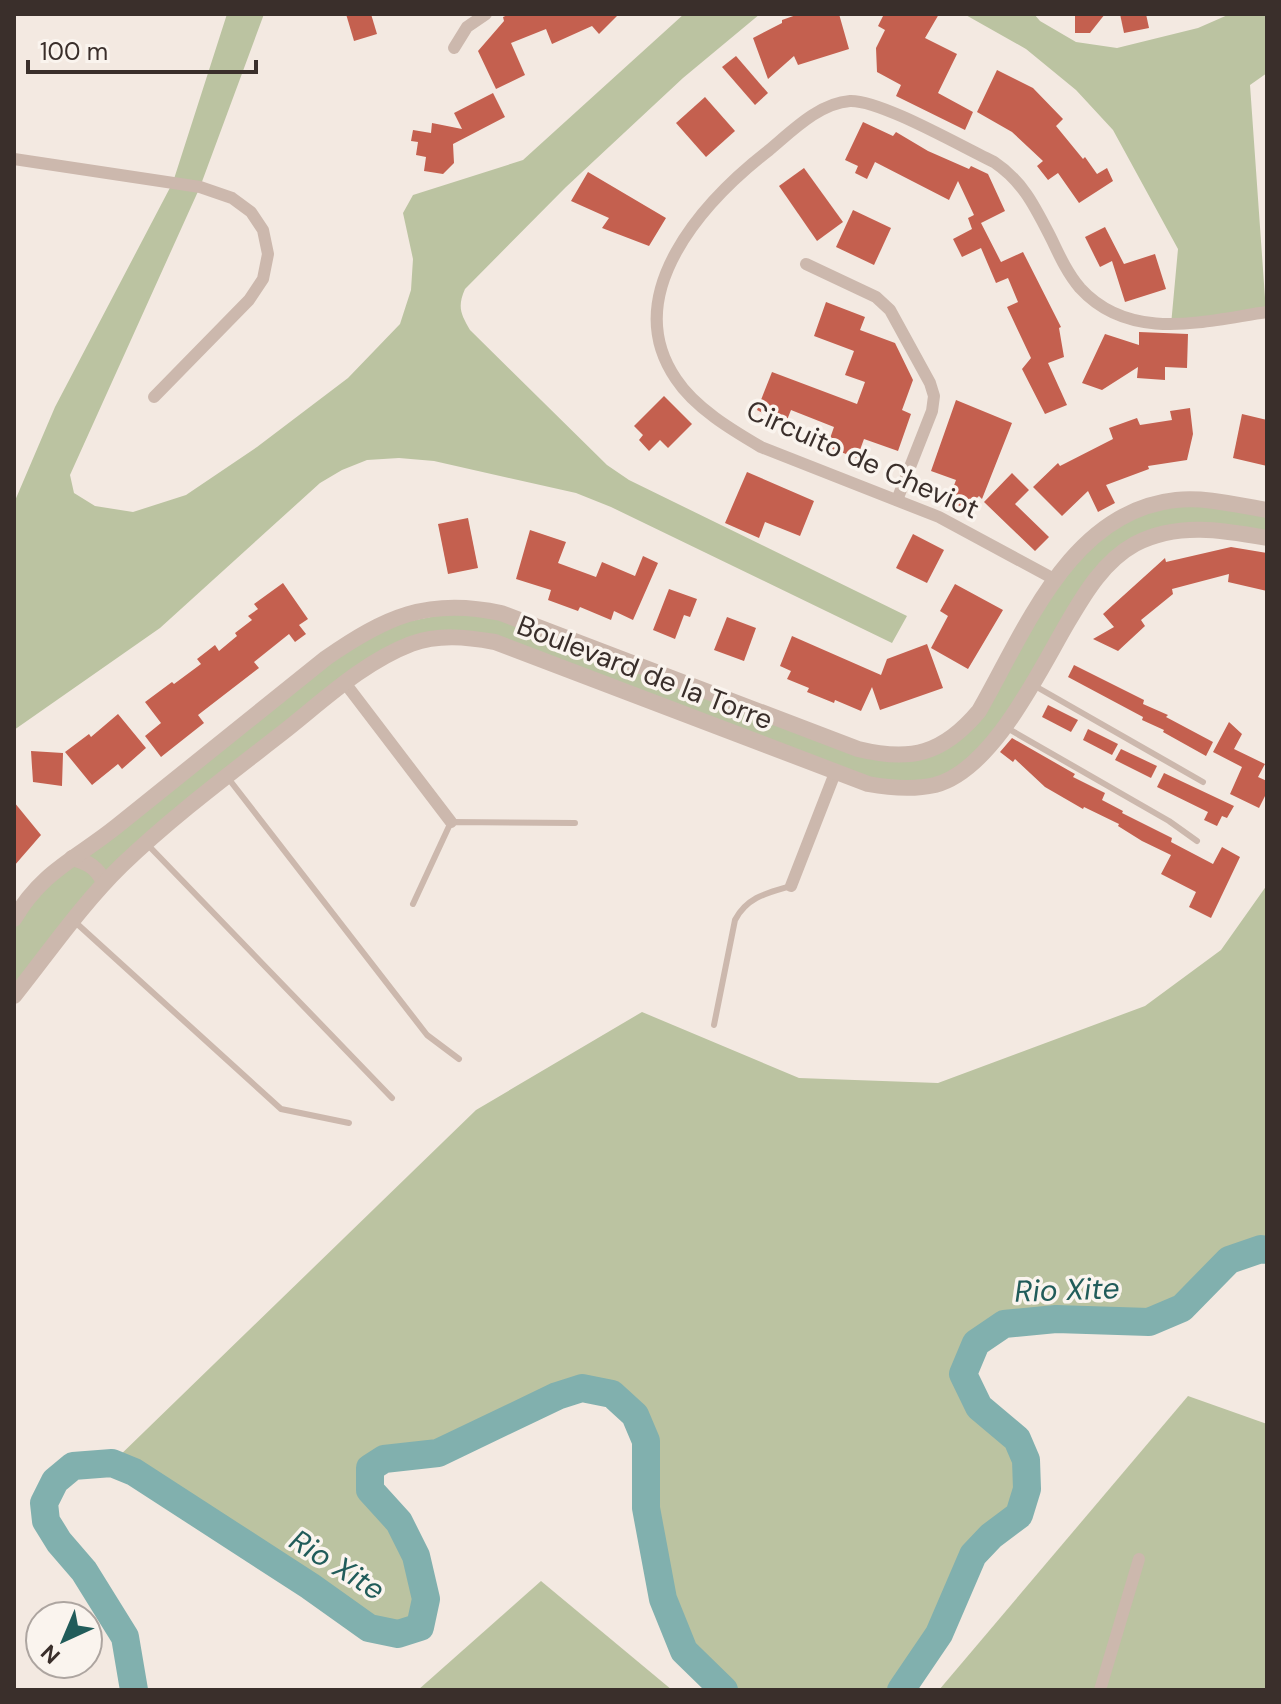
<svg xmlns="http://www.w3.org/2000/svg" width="1281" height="1704" font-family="'DM Sans',sans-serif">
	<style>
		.green { fill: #bbc3a1 }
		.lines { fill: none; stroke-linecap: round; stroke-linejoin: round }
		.river { stroke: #81b0ae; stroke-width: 28 }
		.building { fill: #c4604f }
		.service { stroke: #ccb8ad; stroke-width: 6 }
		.minor { stroke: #ccb8ad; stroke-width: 12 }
		.tertiary { stroke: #ccb8ad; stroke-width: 16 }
		.labels { text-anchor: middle; stroke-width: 7; stroke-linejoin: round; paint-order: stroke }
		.street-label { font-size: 28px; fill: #3a2f2b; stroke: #faf4ee }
		.water-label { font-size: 30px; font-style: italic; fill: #215c5a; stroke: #faf4ee }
	</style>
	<rect width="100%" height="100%" fill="#f3e9e1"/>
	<g class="green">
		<path d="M227,14H264L200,187L70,475L74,493L95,506L133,512L186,495L257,447L348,378L400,324L411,290L413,259L403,213L413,195L523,160L684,14H760L683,78L566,187L465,289C457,307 461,314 470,330L607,465L629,480L907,616L892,643L611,507L576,493L434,461L399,458L367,460L342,470L320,483L160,628L14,730V503L55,407L173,182Z"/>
		<polygon points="964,14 1034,14 1040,21 1076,42 1117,48 1198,28 1230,14 1267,14 1267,73 1250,85 1266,312 1171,325 1178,249 1113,130 1076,90 1026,49"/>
		<polygon points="1177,500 1267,510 1267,538 1183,530 1116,557 1032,684 958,774 894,788 464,637 383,658 146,844 14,996 14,919 34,889 375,628 476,608 858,749 913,756 964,729 1054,579 1099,531"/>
		<polygon points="1267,885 1267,1250 1261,1249 1229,1260 1182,1308 1149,1322 1056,1319 1004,1324 976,1343 963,1374 979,1407 1017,1439 1026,1460 1027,1489 1019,1515 991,1536 973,1555 939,1634 901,1690 724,1690 684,1651 663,1599 646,1508 646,1441 635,1415 613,1394 582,1388 557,1396 438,1453 384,1459 371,1468 370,1490 399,1522 416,1556 426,1599 420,1627 398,1634 369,1628 310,1586 134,1472 112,1463 476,1110 642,1012 799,1078 938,1083 1145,1006 1221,950"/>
		<polygon points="1188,1396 1267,1424 1267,1690 939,1690"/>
		<polygon points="541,1581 672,1690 418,1690"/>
	</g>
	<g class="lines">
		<g class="river">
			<polyline points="134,1690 125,1637 84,1571 59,1542 46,1521 44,1503 55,1481 73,1466 112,1463 134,1472 310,1586 369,1628 398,1634 420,1627 426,1599 416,1556 399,1522 370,1490 370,1468 384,1459 438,1453 557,1396 582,1388 612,1394 635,1415 646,1441 646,1508 663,1599 684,1651 724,1690"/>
			<polyline points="901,1690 939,1634 973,1555 991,1536 1019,1515 1027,1489 1026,1460 1017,1439 979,1407 963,1374 976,1343 1004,1324 1056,1319 1149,1322 1182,1308 1229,1260 1261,1249 1267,1250"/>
		</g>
	</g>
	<g class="building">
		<polygon points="346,14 371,14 377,34 354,41"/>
		<polygon points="510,14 619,14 599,34 592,26 552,44 546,29 511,43 525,75 496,89 478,51 504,21 503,17"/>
		<polygon points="799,14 839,14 849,49 798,65 794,56 768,79 753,38 782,23 782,20"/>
		<polygon points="884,14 939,14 925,38 957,54 938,93 973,112 965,130 896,96 901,85 877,72 876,48 885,30 878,26"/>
		<polygon points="1075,14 1105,14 1090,33 1075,33"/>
		<polygon points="1120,14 1146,14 1149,28 1124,33"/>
		<polygon points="736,56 768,93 755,105 722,67"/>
		<polygon points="997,70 1033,88 1063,119 1056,126 1083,159 1085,157 1097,174 1107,168 1113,181 1079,203 1058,173 1048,180 1037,166 1043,161 1012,132 977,112"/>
		<polygon points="493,93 505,117 453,144 454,163 443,174 424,171 426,157 416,155 418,142 411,141 413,130 431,133 432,123 462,129 454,113"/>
		<polygon points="705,97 735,131 706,157 676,123"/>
		<polygon points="863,122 893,136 896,132 928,151 969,169 971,166 988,174 1005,211 981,223 1001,262 1023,252 1061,327 1059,328 1064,357 1048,363 1067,405 1045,414 1022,369 1031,358 1007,307 1018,302 1008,278 996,283 981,248 962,257 953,239 972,229 968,218 974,215 958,181 949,200 875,162 867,179 855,173 858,166 845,160"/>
		<polygon points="804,168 843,222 817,241 779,186"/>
		<polygon points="588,172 666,218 649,246 602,228 609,218 571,201"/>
		<polygon points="853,210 891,228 874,265 836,247"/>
		<polygon points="1105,227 1124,264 1155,254 1166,289 1125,302 1112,261 1100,267 1085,237"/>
		<polygon points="826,302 865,317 860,330 895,343 913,380 902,410 911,414 898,451 864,439 857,458 827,447 834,427 791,410 785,425 757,410 772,372 857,404 865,382 845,375 854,351 814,336"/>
		<polygon points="1139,332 1188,334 1187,368 1165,367 1165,380 1137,378 1138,367 1102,390 1082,383 1105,334 1139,345"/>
		<polygon points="664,396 692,424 668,448 660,440 649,451 639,440 643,435 634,426"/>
		<polygon points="956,400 1012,423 982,499 979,496 966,508 948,502 956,480 931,471"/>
		<polygon points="1190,408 1193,434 1187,460 1148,466 1149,469 1106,485 1115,503 1098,512 1088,491 1062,516 1033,487 1058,463 1060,466 1113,439 1109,428 1137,418 1140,425 1172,420 1170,411"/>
		<polygon points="1242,414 1267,420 1267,466 1233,458"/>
		<polygon points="747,472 814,501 800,536 765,522 759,538 725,523"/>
		<polygon points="1012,473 1029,490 1015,504 1049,537 1035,551 984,502"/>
		<polygon points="468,518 478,568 448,574 438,524"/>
		<polygon points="530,530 566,542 558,563 596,577 602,562 635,576 643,556 658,563 633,620 614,611 611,620 580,607 578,611 548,600 551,590 516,579"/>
		<polygon points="913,534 944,550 927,583 896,568"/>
		<polygon points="1231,547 1267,553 1267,591 1228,582 1229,574 1172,589 1173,594 1141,620 1145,626 1118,651 1093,639 1114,627 1103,614 1165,558 1166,562"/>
		<polygon points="283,583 308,619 299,625 306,634 295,642 289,634 254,662 259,668 198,715 204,723 161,757 145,736 161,723 145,702 172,682 174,684 201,664 197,659 215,645 219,651 237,636 235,633 252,620 248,616 258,609 254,604"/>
		<polygon points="955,584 1003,610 968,669 931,648 948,616 940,611"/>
		<polygon points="669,589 697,599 690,617 684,615 675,639 653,630"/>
		<polygon points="727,617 756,628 744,661 714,650"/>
		<polygon points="792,636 881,675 887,659 927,644 943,688 880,710 872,687 861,711 835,700 834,703 807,692 809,688 787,679 791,671 780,666"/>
		<polygon points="1074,665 1144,700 1143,704 1168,715 1166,717 1213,742 1206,756 1163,732 1164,730 1142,720 1143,717 1068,677"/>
		<polygon points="1048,705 1078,720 1071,732 1042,717"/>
		<polygon points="118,714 146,748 122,769 118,764 92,785 65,752 89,734 91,737"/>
		<polygon points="1229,722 1242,734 1234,749 1265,764 1258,777 1267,781 1267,792 1259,808 1230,794 1242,767 1213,752"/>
		<polygon points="1088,729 1118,744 1112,755 1083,740"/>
		<polygon points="1012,738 1075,774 1073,777 1105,793 1102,800 1123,811 1122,813 1172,838 1171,842 1213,864 1222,847 1240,857 1211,918 1189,907 1196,892 1161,874 1171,855 1142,841 1118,826 1119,824 1084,807 1083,809 1045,787 1015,759 1013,762 1000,752"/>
		<polygon points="1121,749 1157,766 1151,778 1115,760"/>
		<polygon points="31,751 63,753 62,786 33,782"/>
		<polygon points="1164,773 1234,806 1227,818 1222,816 1217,826 1204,820 1208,812 1157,787"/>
		<polygon points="14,802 41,835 14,866"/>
	</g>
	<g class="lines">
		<g class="service">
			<polyline points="1035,686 1203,782"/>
			<polyline points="1007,728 1169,821 1197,841"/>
			<polyline points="228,778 427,1035 459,1059"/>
			<polyline points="146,843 392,1098"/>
			<polyline points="413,904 451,822 575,823"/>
			<polyline points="74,921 281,1109 349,1123"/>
			<path d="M714,1025L735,920C747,897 767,893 791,886"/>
		</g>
		<g class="minor">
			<polyline points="454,48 467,27 486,14"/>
			<polyline points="14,159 200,187 232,198 251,212 263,230 268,254 263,279 249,300 154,397"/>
			<polyline points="806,264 876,297 890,310 930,383 934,396 932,411 897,500"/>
			<path d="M1054,579L939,517L761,447C732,430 695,408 676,379C618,294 704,201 768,151C791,132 819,103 850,101C881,100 962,147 994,162C1024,182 1036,209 1052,240C1060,257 1068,274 1080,288C1130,343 1204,321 1267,312"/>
			<polyline points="345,683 451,822"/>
			<polyline points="791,886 835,773"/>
			<polyline points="1100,1690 1139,1559"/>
		</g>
		<g class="tertiary">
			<path d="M72,858C88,862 98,868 104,883"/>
			<path d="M14,919C42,871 76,859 117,826C187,770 256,714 326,658C385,617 428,597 501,613L858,749C911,762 943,754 979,711C1025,631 1070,511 1176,500C1206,497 1237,505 1267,510"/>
			<path d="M14,996C49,952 82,904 122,865C173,816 231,773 286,730C325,699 364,662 411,644C439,634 466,637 495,642L868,784C890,788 913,790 935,785C993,770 1039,671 1068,622C1085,593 1104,561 1135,544C1177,522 1223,530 1267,538"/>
		</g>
	</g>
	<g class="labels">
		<g class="street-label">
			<text transform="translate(863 459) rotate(24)" y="10">Circuito de Cheviot</text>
			<text transform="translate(645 672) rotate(21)" y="10">Boulevard de la Torre</text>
		</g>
		<g class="water-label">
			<text transform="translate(1067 1290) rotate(-2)" y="10">Rio Xite</text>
			<text transform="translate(337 1565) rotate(32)" y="10">Rio Xite</text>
		</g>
	</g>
	<rect width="1281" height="1704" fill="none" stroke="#3a2f2b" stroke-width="32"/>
	<g transform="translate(64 1640) rotate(224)"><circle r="38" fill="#faf4ee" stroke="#ada5a0" stroke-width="2"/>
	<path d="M0-6L14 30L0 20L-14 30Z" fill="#215c5a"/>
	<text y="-12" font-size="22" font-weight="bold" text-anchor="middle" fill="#3a2f2b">N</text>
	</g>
	<path d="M28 60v12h228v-12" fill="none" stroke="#3a2f2b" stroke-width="4"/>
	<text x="40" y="60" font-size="24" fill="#3a2f2b" stroke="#faf4ee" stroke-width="6" paint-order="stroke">100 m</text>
</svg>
